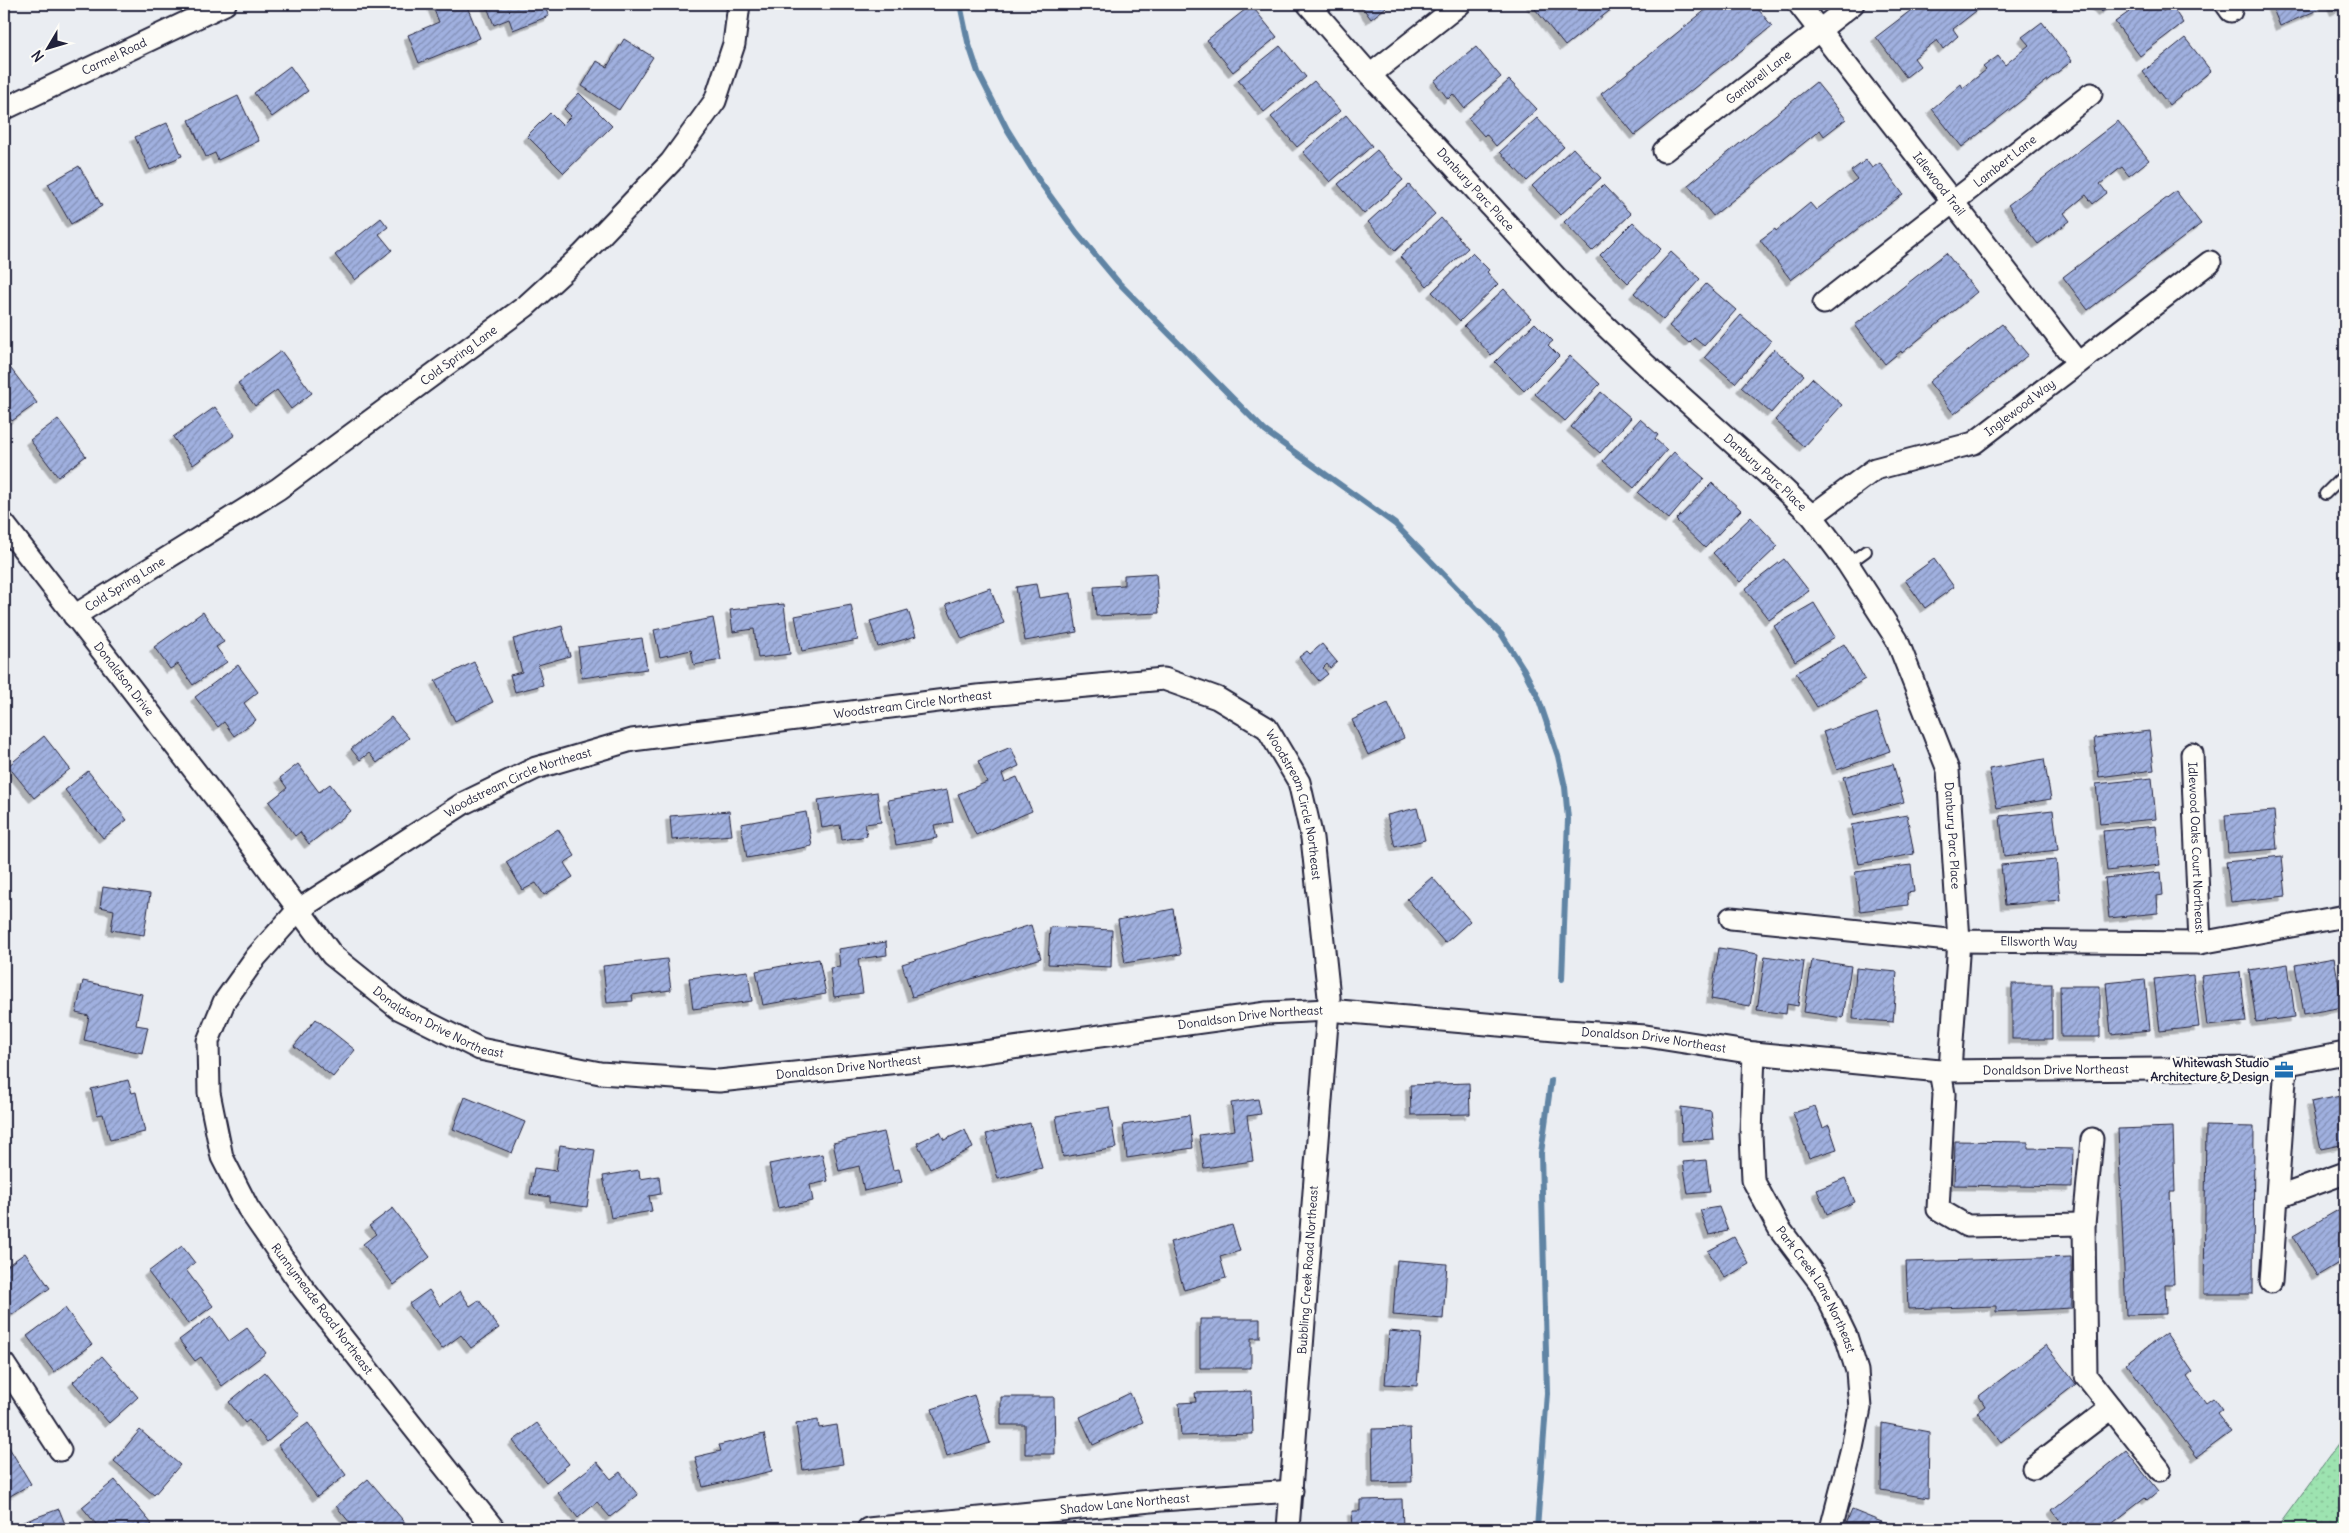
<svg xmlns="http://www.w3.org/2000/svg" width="2349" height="1533" font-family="Delius,sans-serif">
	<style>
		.park { fill: url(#park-dots); stroke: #608276 }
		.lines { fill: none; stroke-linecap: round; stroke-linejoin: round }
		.stream { stroke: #6084a4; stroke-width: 6 }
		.building { fill: url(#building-hatch); stroke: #22223b; filter: url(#shadow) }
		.service-casing { stroke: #22223b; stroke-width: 14 }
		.minor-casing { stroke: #22223b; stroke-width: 25 }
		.service { stroke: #fdfcf7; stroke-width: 10 }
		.minor { stroke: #fdfcf7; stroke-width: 21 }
		.labels { text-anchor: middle; stroke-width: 5; stroke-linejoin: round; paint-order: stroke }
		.street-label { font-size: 12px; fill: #22223b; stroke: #fdfcf7 }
		.poi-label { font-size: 12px; font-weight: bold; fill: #22223b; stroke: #fdfcf7; text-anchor: end }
	</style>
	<defs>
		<pattern id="park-dots" width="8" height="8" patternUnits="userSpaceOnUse" patternTransform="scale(1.25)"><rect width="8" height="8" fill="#9de3b0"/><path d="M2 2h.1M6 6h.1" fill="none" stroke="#87c298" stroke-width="1.8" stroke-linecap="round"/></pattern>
		<pattern id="building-hatch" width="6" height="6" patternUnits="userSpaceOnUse" patternTransform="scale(1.25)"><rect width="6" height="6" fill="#a0b0df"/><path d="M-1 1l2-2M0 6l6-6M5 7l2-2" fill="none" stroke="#828fb6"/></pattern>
		<filter id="shadow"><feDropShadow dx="-4.5" dy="4.5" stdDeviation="0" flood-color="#0004"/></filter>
	</defs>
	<rect width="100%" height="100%" fill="#eaedf2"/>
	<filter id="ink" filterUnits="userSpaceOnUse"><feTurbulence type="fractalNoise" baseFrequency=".02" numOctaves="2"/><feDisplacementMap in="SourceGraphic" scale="10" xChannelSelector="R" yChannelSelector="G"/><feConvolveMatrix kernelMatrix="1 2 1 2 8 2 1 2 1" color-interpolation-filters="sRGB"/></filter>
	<g filter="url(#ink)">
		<polygon class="park" points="2345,1435 2345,1529 2276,1529"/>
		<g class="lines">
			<g class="stream">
				<polyline points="960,4 968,42 978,72 1007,129 1040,182 1077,233 1118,282 1265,431 1395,524 1502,635 1523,668 1538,697 1558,756 1565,787 1568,819 1562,979"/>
				<polyline points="1537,1529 1547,1393 1541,1153 1551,1081"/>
			</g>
		</g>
		<g class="building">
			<polygon points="435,4 466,4 480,38 419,63 408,35 439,22 432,5"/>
			<polygon points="486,4 554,4 554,5 545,8 549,16 513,30 509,19 494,25"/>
			<polygon points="1360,4 1390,4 1371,19"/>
			<polygon points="1531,4 1618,4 1565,46"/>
			<polygon points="1713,4 1754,4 1772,26 1635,135 1601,94"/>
			<polygon points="1919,4 1985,4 1953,29 1958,36 1943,49 1937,40 1914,58 1920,66 1906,77 1876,37"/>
			<polygon points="2095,4 2113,4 2102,12"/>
			<polygon points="2140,4 2158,4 2163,11 2171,5 2183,23 2140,56 2115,22"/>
			<polygon points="2271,4 2317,4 2320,9 2280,26"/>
			<polygon points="2332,4 2345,4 2345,6 2335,11"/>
			<polygon points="1251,5 1277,37 1233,72 1207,40"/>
			<polygon points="2042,22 2072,61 1962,147 1932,109 1961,84 1963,88 1986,70 1983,67 1998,56 2005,65 2029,45 2022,37"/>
			<polygon points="2185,38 2211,71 2169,105 2143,72"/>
			<polygon points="624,39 653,57 619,110 582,86 597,61 607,67"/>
			<polygon points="1280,46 1306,77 1264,112 1238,80"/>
			<polygon points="1476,47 1501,77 1464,108 1453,94 1448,99 1434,81"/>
			<polygon points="290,66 308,91 272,117 254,93"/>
			<polygon points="1509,80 1537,109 1496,146 1486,134 1484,136 1468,118"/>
			<polygon points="1314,81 1340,111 1297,147 1271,117"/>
			<polygon points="1816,82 1846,119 1824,136 1820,130 1713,216 1688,185"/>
			<polygon points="579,93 612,126 564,173 527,136 550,113 562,125 571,116 564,109"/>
			<polygon points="238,96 259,141 218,160 215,153 206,157 189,120"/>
			<polygon points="1346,115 1372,146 1330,182 1303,152"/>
			<polygon points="1537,118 1564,147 1527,181 1500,152"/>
			<polygon points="2118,121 2149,160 2129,176 2122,167 2100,184 2107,193 2093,204 2086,195 2064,213 2070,221 2038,244 2008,205"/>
			<polygon points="167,123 182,156 150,170 135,137"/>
			<polygon points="1573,148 1601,178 1560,215 1532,186"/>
			<polygon points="1377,150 1403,180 1364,214 1338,184"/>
			<polygon points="1866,160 1872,168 1880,163 1903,194 1791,280 1760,240 1775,229 1776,231 1810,203 1816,210 1857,179 1851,171"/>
			<polygon points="79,166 102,206 71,224 48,184"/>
			<polygon points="1409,185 1435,214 1395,251 1368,222"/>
			<polygon points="1603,185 1631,214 1592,251 1564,222"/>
			<polygon points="2176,191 2201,224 2088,310 2063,277"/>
			<polygon points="381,218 388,227 379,234 392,250 355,280 335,255"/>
			<polygon points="1441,218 1468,248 1427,286 1400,257"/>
			<polygon points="1633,222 1661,249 1628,283 1600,255"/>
			<polygon points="1671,252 1700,279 1663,320 1634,293"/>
			<polygon points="1472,253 1489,270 1487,272 1498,284 1460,321 1432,292"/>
			<polygon points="1946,253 1977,292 1902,353 1901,351 1885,364 1855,325"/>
			<polygon points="1706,284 1736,310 1704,346 1694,338 1689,343 1669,326"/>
			<polygon points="1504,289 1531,318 1491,355 1464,326"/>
			<polygon points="1741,315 1771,341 1735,383 1705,357"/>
			<polygon points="1535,323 1553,341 1548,345 1559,356 1524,391 1495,362"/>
			<polygon points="2002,324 2028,355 1954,414 1929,382"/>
			<polygon points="1774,349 1804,375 1771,413 1741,387"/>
			<polygon points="281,351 312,393 291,409 277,390 255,406 238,383"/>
			<polygon points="1570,356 1600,384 1565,421 1535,394"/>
			<polygon points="5,361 37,403 12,421 4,410 4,362"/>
			<polygon points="1812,378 1842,405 1804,447 1775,420"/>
			<polygon points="1601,392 1631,418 1600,453 1571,427"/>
			<polygon points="215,407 235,435 193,465 173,437"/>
			<polygon points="58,419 86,456 58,477 30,440"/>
			<polygon points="1640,419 1658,435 1655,439 1667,450 1634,488 1603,461"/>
			<polygon points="1674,452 1704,478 1669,519 1638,493"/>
			<polygon points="1712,483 1741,510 1705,548 1676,520"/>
			<polygon points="1751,517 1778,546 1740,582 1713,553"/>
			<polygon points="1784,559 1809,591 1769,620 1745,589"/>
			<polygon points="1934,559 1954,587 1925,608 1905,580"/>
			<polygon points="1156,573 1159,613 1096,616 1094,587 1124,585 1124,575"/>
			<polygon points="1036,584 1039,598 1071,593 1077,632 1025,641 1016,587"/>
			<polygon points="990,588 1004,623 962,639 946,604"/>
			<polygon points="1814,603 1835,637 1795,661 1774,626"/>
			<polygon points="784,604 790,654 758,658 754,629 733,632 730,610"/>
			<polygon points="851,605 858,640 802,651 795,616"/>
			<polygon points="908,610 916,636 878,647 870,621"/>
			<polygon points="203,612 224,642 216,647 227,662 193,685 178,664 170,669 154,647"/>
			<polygon points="713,618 721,660 694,665 691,650 660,657 654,630"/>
			<polygon points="562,626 570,656 538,665 543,685 515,692 510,675 522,672 513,639"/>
			<polygon points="642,638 647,669 582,678 578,647"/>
			<polygon points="1322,644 1337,662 1330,668 1327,664 1323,668 1328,674 1319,681 1299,657 1307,651 1310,654"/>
			<polygon points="1844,644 1865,679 1817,707 1796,673"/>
			<polygon points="474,662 493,702 455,721 435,681"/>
			<polygon points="238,665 258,692 244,703 256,720 234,736 224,722 218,727 195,697"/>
			<polygon points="1388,703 1404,738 1368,755 1352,720"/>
			<polygon points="1877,713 1890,751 1837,770 1823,732"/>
			<polygon points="391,717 409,738 377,763 369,753 360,760 351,749"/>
			<polygon points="2149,731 2154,770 2099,777 2094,738"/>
			<polygon points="44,736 70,769 34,798 8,766"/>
			<polygon points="1011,747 1019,766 1002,774 1005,782 1017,777 1032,811 976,835 958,794 987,782 978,761"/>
			<polygon points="2044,759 2051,799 1997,808 1989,769"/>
			<polygon points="298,764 319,792 330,784 351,811 309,844 300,832 295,836 269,802 287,788 280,778"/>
			<polygon points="1893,764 1904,802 1854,815 1843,777"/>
			<polygon points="88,771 127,820 103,838 65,790"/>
			<polygon points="2152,778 2156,819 2100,824 2096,784"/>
			<polygon points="947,790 953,822 934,825 937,838 896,845 888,800"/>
			<polygon points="877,792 881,822 865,824 867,836 842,840 840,825 822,828 818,800"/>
			<polygon points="1417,808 1425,840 1395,847 1387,815"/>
			<polygon points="2053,810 2058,850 2004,856 2000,816"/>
			<polygon points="729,811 732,835 672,840 670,816"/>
			<polygon points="2274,811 2277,849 2228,853 2225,815"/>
			<polygon points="806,812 812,846 747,858 741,824"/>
			<polygon points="1907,815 1914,854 1859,864 1851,825"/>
			<polygon points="2156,826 2160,865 2107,871 2103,831"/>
			<polygon points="558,829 575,856 564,863 573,877 544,895 536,883 523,890 506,862"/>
			<polygon points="2282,856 2286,896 2231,902 2226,862"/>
			<polygon points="2056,860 2060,900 2005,905 2001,865"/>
			<polygon points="1911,865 1914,892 1907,893 1908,905 1860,911 1855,872"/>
			<polygon points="2161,872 2163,895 2157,896 2158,913 2109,918 2105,878"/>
			<polygon points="1432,877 1470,921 1445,943 1407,899"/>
			<polygon points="103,887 150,894 144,935 111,930 114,910 100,907"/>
			<polygon points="1173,909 1181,954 1125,963 1118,920"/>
			<polygon points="1031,925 1041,958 912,997 902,964"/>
			<polygon points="1050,927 1112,930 1111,967 1048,964"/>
			<polygon points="886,942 887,955 858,959 863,993 834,997 830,968 840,967 838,949"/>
			<polygon points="1719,948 1758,954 1750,1006 1711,999"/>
			<polygon points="1765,956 1804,962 1798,1006 1787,1004 1786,1014 1757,1010"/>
			<polygon points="2334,958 2343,1007 2304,1014 2295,965"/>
			<polygon points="667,959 671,990 632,995 633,1001 607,1003 603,966"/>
			<polygon points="819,959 826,994 763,1005 756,971"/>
			<polygon points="1812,960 1851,966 1843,1018 1804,1012"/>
			<polygon points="2288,964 2295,1017 2256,1022 2249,970"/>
			<polygon points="1856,968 1897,972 1893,1022 1853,1019"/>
			<polygon points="748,971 752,1001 693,1009 689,978"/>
			<polygon points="2240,972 2246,1022 2207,1026 2201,976"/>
			<polygon points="2193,975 2199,1027 2160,1031 2154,979"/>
			<polygon points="2145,979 2150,1030 2111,1034 2106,983"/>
			<polygon points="83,981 142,994 136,1025 148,1027 142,1053 84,1040 89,1016 76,1013"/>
			<rect x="2012" y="984" width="40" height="55"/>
			<polygon points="2060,986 2100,986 2100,1037 2061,1037"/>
			<polygon points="316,1019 355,1050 333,1077 294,1046"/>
			<polygon points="128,1080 132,1093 136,1092 145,1132 110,1140 103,1114 97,1115 91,1089"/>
			<polygon points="1469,1083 1470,1114 1411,1115 1410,1085"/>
			<polygon points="2345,1095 2345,1144 2321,1149 2311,1102"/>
			<polygon points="465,1097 525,1122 512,1153 453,1129"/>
			<polygon points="1258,1099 1261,1114 1247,1116 1253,1161 1204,1168 1199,1135 1235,1130 1231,1103"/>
			<polygon points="1815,1106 1823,1128 1829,1125 1837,1149 1809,1158 1793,1113"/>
			<polygon points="1109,1107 1116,1148 1063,1157 1056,1116"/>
			<polygon points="1681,1107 1711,1111 1714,1139 1682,1141"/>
			<polygon points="1189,1115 1193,1148 1127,1158 1123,1125"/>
			<polygon points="1030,1123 1042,1168 998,1179 986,1134"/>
			<polygon points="2206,1126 2254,1127 2253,1294 2204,1294"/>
			<polygon points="2173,1127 2175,1192 2170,1192 2174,1284 2165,1284 2166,1314 2126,1315 2118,1129"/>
			<polygon points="965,1130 973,1148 930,1169 917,1143 940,1132 944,1140"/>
			<polygon points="884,1132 893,1170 899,1169 902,1182 864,1191 859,1166 839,1171 833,1143"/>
			<polygon points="1955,1141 2028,1142 2028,1148 2073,1149 2072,1187 1954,1185"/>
			<polygon points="560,1145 595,1150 587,1207 550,1202 550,1197 530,1194 534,1168 556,1171"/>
			<polygon points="822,1154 828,1181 810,1185 813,1201 778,1208 769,1164"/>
			<polygon points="1706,1160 1710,1192 1688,1194 1683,1162"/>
			<polygon points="639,1170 640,1179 659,1176 661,1194 649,1196 652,1211 611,1218 603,1176"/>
			<polygon points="1845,1178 1855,1202 1827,1214 1817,1190"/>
			<polygon points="2345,1206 2345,1259 2317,1276 2293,1236"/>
			<polygon points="1719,1207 1728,1231 1709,1235 1700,1210"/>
			<polygon points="393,1208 430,1257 394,1285 363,1244 376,1234 369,1226"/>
			<polygon points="1232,1225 1240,1251 1220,1257 1226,1278 1184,1290 1170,1242"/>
			<polygon points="1734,1237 1749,1264 1725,1278 1708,1251"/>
			<polygon points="182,1246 195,1263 186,1270 213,1306 188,1324 148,1272"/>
			<polygon points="25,1253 50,1288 12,1315 4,1305 4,1268"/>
			<polygon points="2071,1257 2072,1308 1996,1312 1996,1306 1908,1309 1906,1262"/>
			<polygon points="1397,1260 1447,1264 1443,1319 1393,1315"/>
			<polygon points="429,1290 440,1306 460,1291 470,1306 479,1300 499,1328 471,1348 461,1335 442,1349 409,1304"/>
			<polygon points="65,1308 92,1345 54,1372 27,1336"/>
			<polygon points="211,1316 229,1341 247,1328 266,1353 222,1386 201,1357 195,1361 179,1340"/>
			<polygon points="1200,1319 1260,1319 1260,1338 1251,1338 1251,1368 1200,1368"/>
			<polygon points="1389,1331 1421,1334 1417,1386 1385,1384"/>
			<polygon points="2166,1333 2193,1372 2187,1377 2206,1403 2213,1398 2222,1410 2217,1414 2231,1432 2197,1457 2126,1363"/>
			<polygon points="2046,1345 2076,1384 2001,1442 1977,1412 1985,1406 1979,1396"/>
			<polygon points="102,1356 138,1397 109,1423 73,1382"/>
			<polygon points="265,1372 300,1415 267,1442 249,1420 245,1423 229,1402"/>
			<polygon points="1251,1391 1253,1434 1181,1436 1179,1403 1196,1402 1195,1393"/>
			<polygon points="1130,1393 1143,1422 1093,1445 1080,1417"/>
			<polygon points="974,1395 990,1443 947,1456 932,1409"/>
			<polygon points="1001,1397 1054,1397 1055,1454 1025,1454 1025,1425 1001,1425"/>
			<polygon points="818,1420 819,1428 837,1425 843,1464 803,1470 796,1424"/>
			<polygon points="308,1423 346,1475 317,1497 278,1445"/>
			<polygon points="537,1423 569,1464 546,1482 513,1441"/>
			<polygon points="1882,1423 1929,1432 1928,1498 1881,1490"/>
			<polygon points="1410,1428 1412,1482 1373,1483 1372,1429"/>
			<polygon points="140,1430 180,1465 154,1495 114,1461"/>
			<polygon points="764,1434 772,1471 703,1487 695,1457 721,1451 719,1445"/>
			<polygon points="4,1439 31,1484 5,1499 4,1497"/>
			<polygon points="2126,1451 2158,1491 2147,1500 2145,1498 2105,1529 2103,1527 2100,1529 2067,1529 2052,1510"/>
			<polygon points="597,1462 611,1479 620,1472 638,1495 610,1517 597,1502 578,1518 558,1493"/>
			<polygon points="368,1479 408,1526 404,1529 355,1529 336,1506"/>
			<polygon points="115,1480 152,1524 146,1529 100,1529 82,1507"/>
			<polygon points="1402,1499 1403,1529 1353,1529 1352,1511 1360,1511 1360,1500"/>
			<polygon points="59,1509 67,1529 20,1529 18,1524"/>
			<polygon points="1852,1510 1899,1529 1844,1529"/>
		</g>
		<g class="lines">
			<g class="service-casing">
				<g id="service">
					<polyline points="2325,494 2345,474"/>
					<polyline points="1848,564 1866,551"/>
				</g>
			</g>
			<g class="minor-casing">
				<g id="minor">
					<path id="s1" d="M1308,4L1370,75L1566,288L1645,364L1773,479L1812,516L1848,564L1897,640L1948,770L1959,941L1950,1070"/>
					<path id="s2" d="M1799,4L2078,363"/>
					<polyline points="2226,4 2231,11"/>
					<polyline points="1370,75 1460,4"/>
					<path id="s3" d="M4,109L225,4"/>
					<path id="s4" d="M1664,151L1853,4"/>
					<path id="s5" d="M1824,303L2091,94"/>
					<path id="s6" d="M1812,516L1875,469L1974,443L2210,262"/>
					<path id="s7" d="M4,524L235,823L332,955L398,1008L480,1049L600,1073L719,1081L955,1056L1267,1013L1328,1010L1566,1031L1646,1036L1754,1053L1940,1071L2267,1068L2345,1053"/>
					<path id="s8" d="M74,616L278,489L526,306L583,254L671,162L715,101L734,44L739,4"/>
					<path id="s9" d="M2192,754L2200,943"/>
					<path id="s10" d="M1731,918L1959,941L2200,943L2345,916"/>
					<path id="s11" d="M1754,1053L1751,1134L1753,1180L1779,1228L1821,1284L1846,1336L1857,1371L1860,1408L1852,1448L1831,1529"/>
					<polyline points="1940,1071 1944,1094 1938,1209 1967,1226 2084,1224 2086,1376 2160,1470"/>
					<polyline points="2279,1197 2345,1173"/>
					<polyline points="2084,1224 2092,1139"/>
					<polyline points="2271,1282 2286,1065"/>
					<polyline points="4,1364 60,1450"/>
					<polyline points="2033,1468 2111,1408"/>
					<path id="s12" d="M494,1529L303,1288L248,1208L222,1157L209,1093L208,1041L224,1002L256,957L298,910L464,803L536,768L632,740L977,696L1164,679L1217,698L1267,728L1299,782L1312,838L1329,997L1288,1529"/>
					<path id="s13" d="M868,1529L1161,1500L1292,1491"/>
				</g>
			</g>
			<use href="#service" class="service"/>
			<use href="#minor" class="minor"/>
		</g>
	</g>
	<defs>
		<g id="office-bare" transform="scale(1.5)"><path d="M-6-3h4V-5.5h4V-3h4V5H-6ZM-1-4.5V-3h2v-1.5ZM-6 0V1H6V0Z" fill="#1f6fb2" stroke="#fdfcf7" stroke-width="2.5" paint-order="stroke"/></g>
	</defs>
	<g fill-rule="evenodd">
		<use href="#office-bare" x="2284" y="1070"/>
	</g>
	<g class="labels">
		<g class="street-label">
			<text dy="4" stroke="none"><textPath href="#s3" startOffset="122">Carmel Road</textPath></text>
			<text dy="4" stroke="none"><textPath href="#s4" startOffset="120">Gambrell Lane</textPath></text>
			<text dy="4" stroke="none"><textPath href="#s5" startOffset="230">Lambert Lane</textPath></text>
			<text dy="4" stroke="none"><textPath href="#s2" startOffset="228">Idlewood Trail</textPath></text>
			<text dy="4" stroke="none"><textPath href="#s1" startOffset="250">Danbury Parc Place</textPath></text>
			<text dy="4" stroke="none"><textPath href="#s8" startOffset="465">Cold Spring Lane</textPath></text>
			<text dy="4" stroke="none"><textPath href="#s6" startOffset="239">Inglewood Way</textPath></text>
			<text dy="4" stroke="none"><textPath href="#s1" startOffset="655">Danbury Parc Place</textPath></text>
			<text dy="4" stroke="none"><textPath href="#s8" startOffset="60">Cold Spring Lane</textPath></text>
			<text dy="4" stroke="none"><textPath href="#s7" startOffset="196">Donaldson Drive</textPath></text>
			<text dy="4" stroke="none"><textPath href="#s12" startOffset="1400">Woodstream Circle Northeast</textPath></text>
			<text dy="4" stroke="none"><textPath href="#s12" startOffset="995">Woodstream Circle Northeast</textPath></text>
			<text dy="4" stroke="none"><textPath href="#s12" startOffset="1850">Woodstream Circle Northeast</textPath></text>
			<text dy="4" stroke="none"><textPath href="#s1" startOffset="1075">Danbury Parc Place</textPath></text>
			<text dy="4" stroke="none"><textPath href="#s9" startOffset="94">Idlewood Oaks Court Northeast</textPath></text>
			<text dy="4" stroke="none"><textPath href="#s10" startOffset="309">Ellsworth Way</textPath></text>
			<text dy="4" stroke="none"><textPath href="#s7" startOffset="1495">Donaldson Drive Northeast</textPath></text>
			<text dy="4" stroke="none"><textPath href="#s7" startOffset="669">Donaldson Drive Northeast</textPath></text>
			<text dy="4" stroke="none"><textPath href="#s7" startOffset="1900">Donaldson Drive Northeast</textPath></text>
			<text dy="4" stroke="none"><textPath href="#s7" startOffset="1090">Donaldson Drive Northeast</textPath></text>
			<text dy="4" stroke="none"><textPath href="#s7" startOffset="2304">Donaldson Drive Northeast</textPath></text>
			<text transform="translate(1308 1270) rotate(-86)" y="4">Bubbling Creek Road Northeast</text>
			<text dy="4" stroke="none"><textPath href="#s11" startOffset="254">Park Creek Lane Northeast</textPath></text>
			<text transform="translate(322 1309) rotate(53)" y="4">Runnymeade Road Northeast</text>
			<text dy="4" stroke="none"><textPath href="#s13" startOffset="258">Shadow Lane Northeast</textPath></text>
		</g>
		<g class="poi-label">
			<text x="2269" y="1067">Whitewash Studio<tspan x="2269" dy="14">Architecture &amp; Design</tspan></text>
		</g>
	</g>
	<rect width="2349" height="1533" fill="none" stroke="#fdfcf7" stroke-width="20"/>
	<rect x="10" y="10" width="2329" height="1513" fill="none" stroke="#22223b" stroke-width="2" filter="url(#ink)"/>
	<g transform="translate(48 48) rotate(232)" stroke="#fdfcf7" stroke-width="4" paint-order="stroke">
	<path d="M0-4L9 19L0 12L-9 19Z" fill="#22223b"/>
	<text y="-8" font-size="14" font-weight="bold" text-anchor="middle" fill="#22223b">N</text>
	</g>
</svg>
